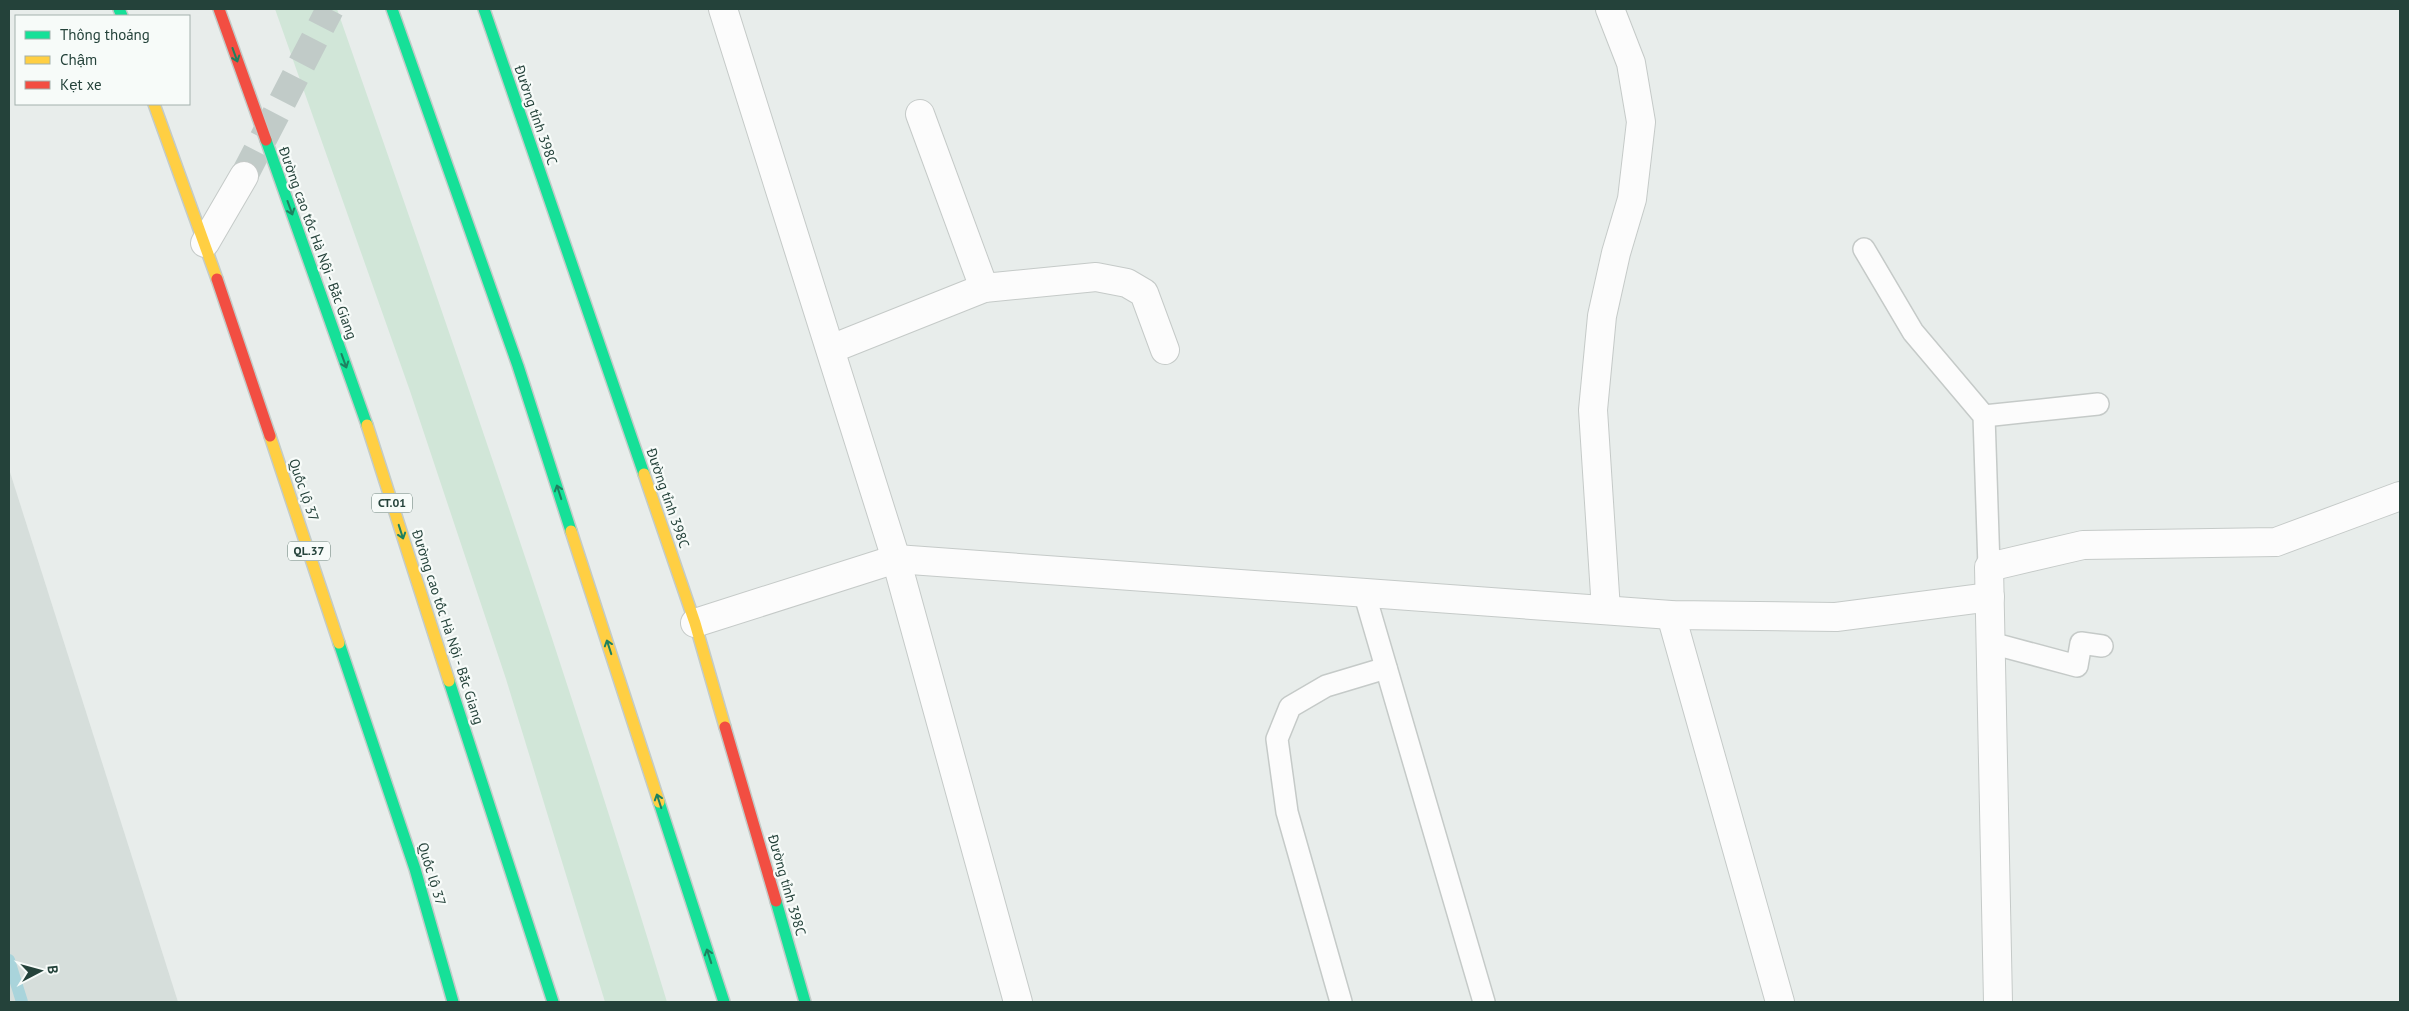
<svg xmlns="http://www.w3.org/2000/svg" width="2409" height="1011" font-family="'PT Sans',sans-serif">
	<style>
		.built { fill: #d6dedb }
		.grass { fill: #d1e6d8 }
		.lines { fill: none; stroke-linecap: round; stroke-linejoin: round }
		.stream { stroke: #a9d4db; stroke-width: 12 }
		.street-tunnel { stroke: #c1cbc8; stroke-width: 28; stroke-dasharray: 28 14; stroke-linecap: butt }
		.lane-casing { stroke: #c5cac8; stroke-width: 24 }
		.street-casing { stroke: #c5cac8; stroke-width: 30 }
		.fast-casing { stroke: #c3cbc8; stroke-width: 14 }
		.slow-casing { stroke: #c3cbc8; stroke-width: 14 }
		.jam-casing { stroke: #c3cbc8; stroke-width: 14 }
		.lane { stroke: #fcfcfc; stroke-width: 21 }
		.street { stroke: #fcfcfc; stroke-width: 28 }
		.fast { stroke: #16e098; stroke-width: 11 }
		.slow { stroke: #ffcf43; stroke-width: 11 }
		.jam { stroke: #f24e42; stroke-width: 11 }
		.oneway { stroke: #1e8160 }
		.labels { text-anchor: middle; stroke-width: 4.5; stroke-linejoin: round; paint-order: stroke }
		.shield { fill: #f7fbf9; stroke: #637a73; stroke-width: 1 }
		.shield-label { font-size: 12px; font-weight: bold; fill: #24423a }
		.street-label { font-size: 14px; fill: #24423a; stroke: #f7fbf9 }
	</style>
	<rect width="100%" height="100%" fill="#e8edeb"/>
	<polygon class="built" points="9,469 178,1002 9,1002"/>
	<path class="grass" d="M275,9H337C452,338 566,668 667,1002H605L506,679L410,391Z"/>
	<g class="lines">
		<polyline class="stream" points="9,960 22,1002"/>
		<polyline class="street-tunnel" points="244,176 330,9"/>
		<g class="lane-casing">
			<g id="lane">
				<polyline points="1864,249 1913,332 1984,416 1989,567"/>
				<polyline points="1984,416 2098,404"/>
				<polyline points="1364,592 1484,1002"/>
				<polyline points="1991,643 2077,666 2081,643 2102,646"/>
				<polyline points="1341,1002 1287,812 1277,739 1290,707 1326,686 1386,668"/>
			</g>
		</g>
		<g class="street-casing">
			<g id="street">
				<polyline points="723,9 896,559 1018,1002"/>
				<polyline points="920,114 984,288"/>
				<polyline points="205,243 244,176"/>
				<polyline points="831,349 984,288 1096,277 1127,283 1144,293 1165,350"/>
				<polyline points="1606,610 1593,410 1602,316 1616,253 1632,199 1641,122 1631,63 1610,9"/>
				<polyline points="1671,615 1780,1002"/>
				<polyline points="695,623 896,559 1671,615 1836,617 1990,597"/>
				<polyline points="1998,1002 1989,567 2083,545 2276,542 2400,496"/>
			</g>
		</g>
		<g class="fast-casing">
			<g id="fast">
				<polyline points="119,9 122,16"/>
				<polyline points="392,9 518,366 571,531"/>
				<polyline points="484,9 644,474"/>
				<polyline points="266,140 367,425"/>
				<polyline points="339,643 415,869 453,1002"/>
				<polyline points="449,681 553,1002"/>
				<polyline points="659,802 724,1002"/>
				<polyline points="776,901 805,1002"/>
			</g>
		</g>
		<g class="slow-casing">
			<g id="slow">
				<polyline points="154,104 217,279"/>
				<polyline points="367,425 449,681"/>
				<polyline points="270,436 339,643"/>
				<polyline points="644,474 695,623 725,727"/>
				<polyline points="571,531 659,802"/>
			</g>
		</g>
		<g class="jam-casing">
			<g id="jam">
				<polyline points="219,9 266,140"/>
				<polyline points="217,279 270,436"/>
				<polyline points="725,727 776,901"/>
			</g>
		</g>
		<use href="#lane" class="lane"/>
		<use href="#street" class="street"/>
		<use href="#fast" class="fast"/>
		<use href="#slow" class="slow"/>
		<use href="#jam" class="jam"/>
	</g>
	<defs><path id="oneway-shaft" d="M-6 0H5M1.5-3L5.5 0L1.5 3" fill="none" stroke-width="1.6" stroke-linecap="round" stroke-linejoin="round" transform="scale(1.25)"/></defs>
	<g class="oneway">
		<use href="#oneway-shaft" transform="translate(235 55) rotate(70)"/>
		<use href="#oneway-shaft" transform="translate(290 208) rotate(70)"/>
		<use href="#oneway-shaft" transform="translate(344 361) rotate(70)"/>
		<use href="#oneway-shaft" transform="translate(559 492) rotate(-108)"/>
		<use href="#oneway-shaft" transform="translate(401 532) rotate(72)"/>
		<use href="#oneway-shaft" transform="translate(609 647) rotate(-108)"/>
		<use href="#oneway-shaft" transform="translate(659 801) rotate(-108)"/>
		<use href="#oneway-shaft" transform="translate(709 956) rotate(-108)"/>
	</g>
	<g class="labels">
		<g class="shield">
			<rect x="372" y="493.5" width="40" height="19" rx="4"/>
			<rect x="288" y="541.5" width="42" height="19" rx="4"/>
		</g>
		<g class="shield-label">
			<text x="392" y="507">CT.01</text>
			<text x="309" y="555">QL.37</text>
		</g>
		<g class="street-label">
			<text transform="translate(536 115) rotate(71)" y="5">Đường tỉnh 398C</text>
			<text transform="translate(318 243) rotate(70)" y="5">Đường cao tốc Hà Nội - Bắc Giang</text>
			<text transform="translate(304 490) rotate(71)" y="5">Quốc lộ 37</text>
			<text transform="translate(668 498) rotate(71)" y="5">Đường tỉnh 398C</text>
			<text transform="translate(448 627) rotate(72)" y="5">Đường cao tốc Hà Nội - Bắc Giang</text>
			<text transform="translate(432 874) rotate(73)" y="5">Quốc lộ 37</text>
			<text transform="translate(787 885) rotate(74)" y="5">Đường tỉnh 398C</text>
		</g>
	</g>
	<rect width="2409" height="1011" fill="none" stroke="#24423a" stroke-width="20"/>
	<rect x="15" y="15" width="175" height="90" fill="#f7fbf9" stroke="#a3b1ad"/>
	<rect x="25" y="31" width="25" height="8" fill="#16e098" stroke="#a3b1ad"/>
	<text x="60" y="40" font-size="15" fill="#24423a">Thông thoáng</text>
	<rect x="25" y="56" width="25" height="8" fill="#ffcf43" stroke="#a3b1ad"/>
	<text x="60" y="65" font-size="15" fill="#24423a">Chậm</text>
	<rect x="25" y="81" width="25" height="8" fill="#f24e42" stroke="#a3b1ad"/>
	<text x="60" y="90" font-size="15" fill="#24423a">Kẹt xe</text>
	<g transform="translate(40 971) rotate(84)" stroke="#f7fbf9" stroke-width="4" paint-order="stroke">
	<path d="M0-4L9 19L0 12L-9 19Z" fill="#24423a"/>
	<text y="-8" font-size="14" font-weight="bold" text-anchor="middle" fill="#24423a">B</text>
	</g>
</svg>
